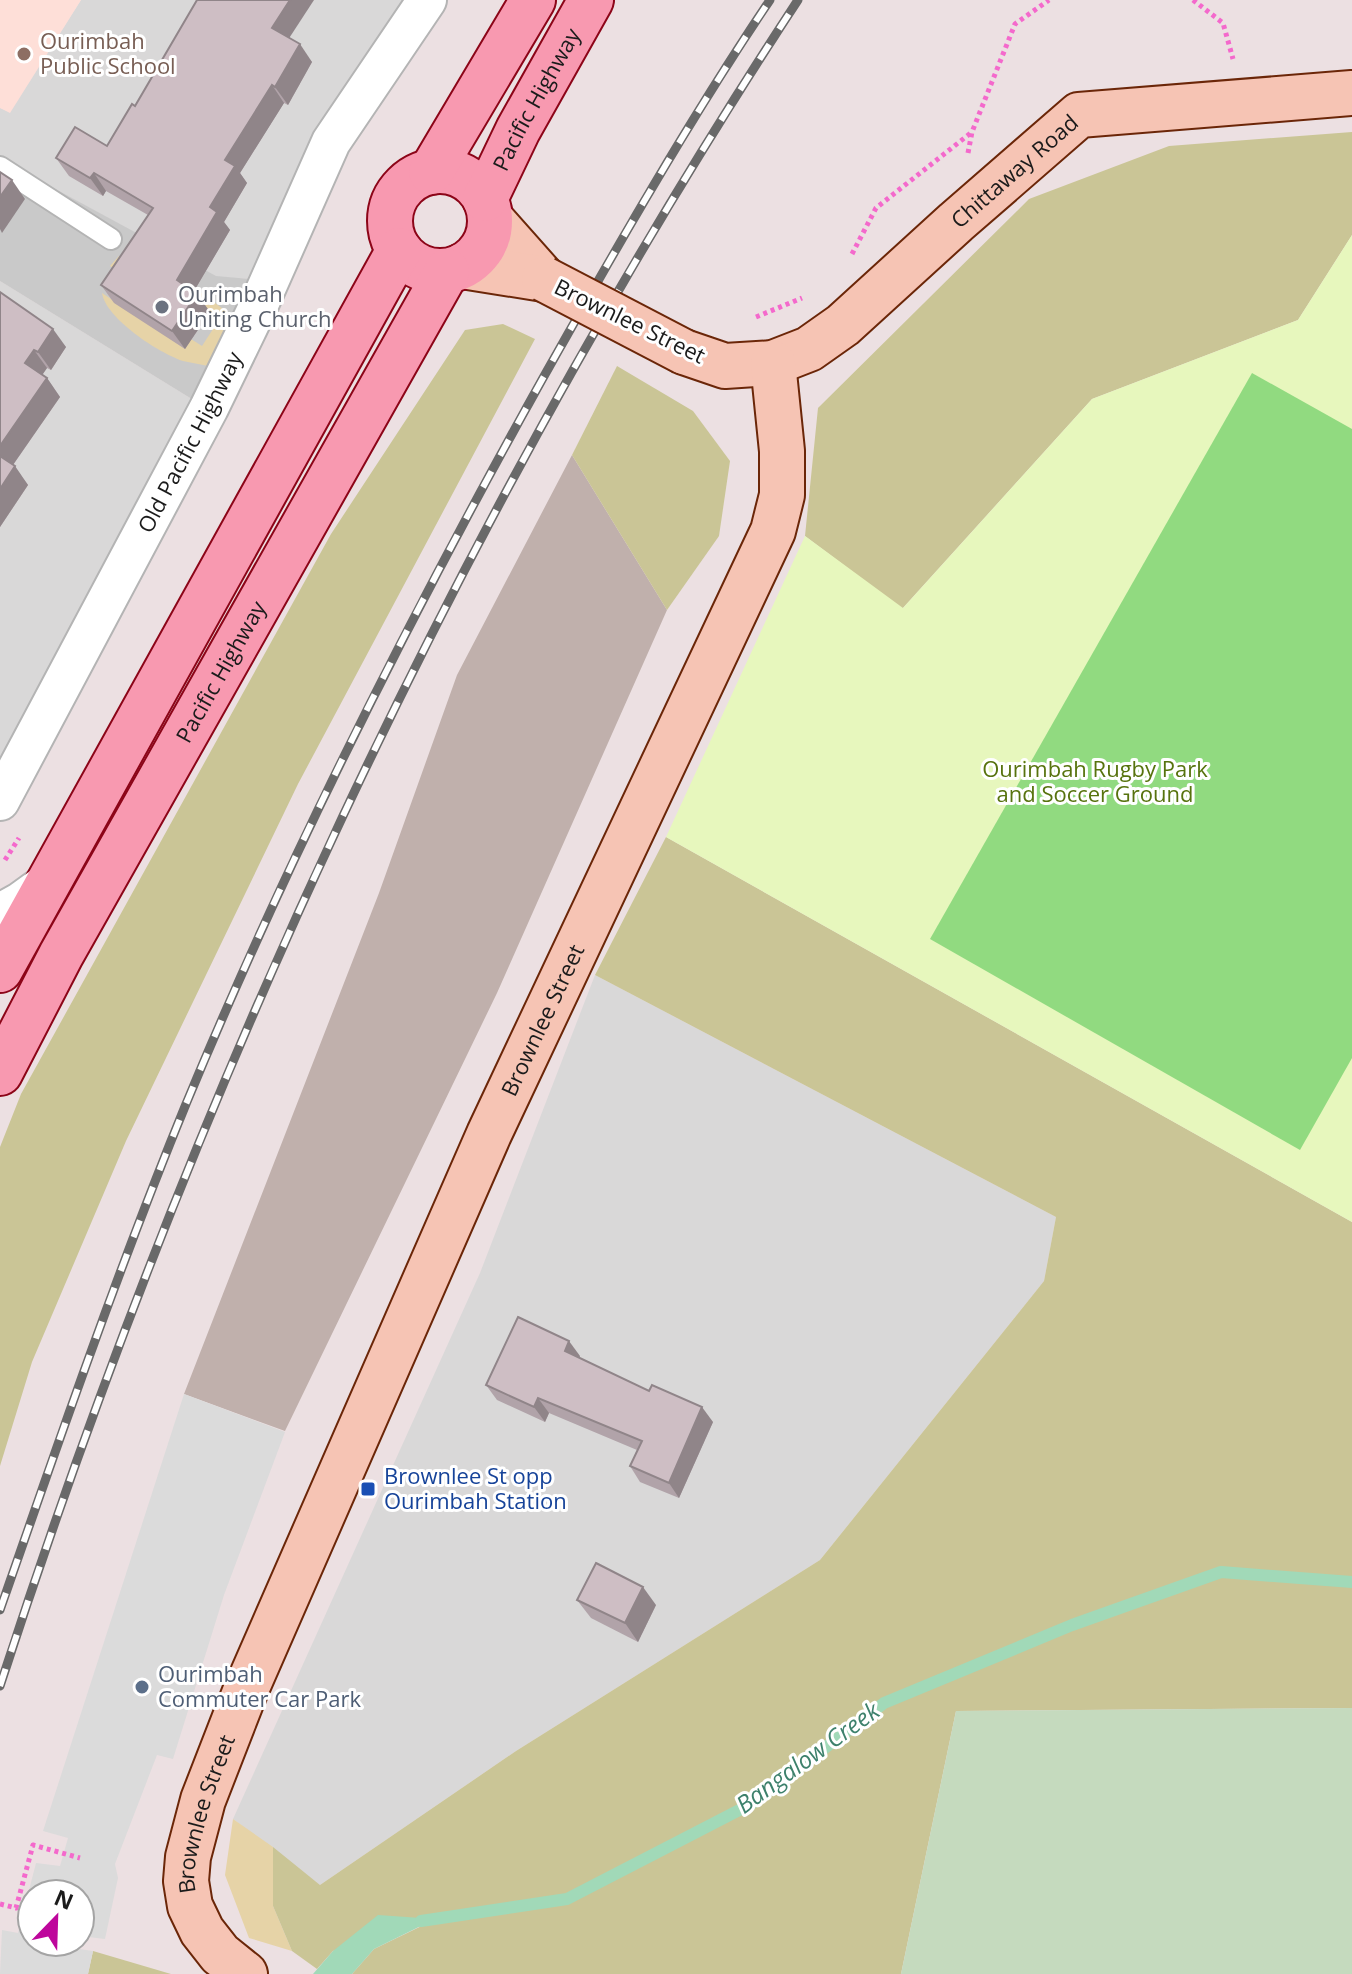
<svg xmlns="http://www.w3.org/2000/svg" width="1352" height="1974" font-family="'Open Sans',sans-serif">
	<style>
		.residential { fill: #d9d8d8 }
		.education { fill: #fedfd8 }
		.religious { fill: #c9c9c9 }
		.construction { fill: #c0b0ac }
		.grass { fill: #e6d3a7 }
		.forest { fill: #cac596 }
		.wetland { fill: #c5dabe }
		.park { fill: #e7f7bd }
		.pitch { fill: #91da80 }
		.parking { fill: #dbdbdb }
		.water { fill: #a1d9b8 }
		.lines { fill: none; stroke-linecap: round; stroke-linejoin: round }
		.stream { stroke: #a1d9b8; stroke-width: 12 }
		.lane-casing { stroke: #b4b4b4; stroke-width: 24 }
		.street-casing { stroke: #b4b4b4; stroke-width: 42 }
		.secondary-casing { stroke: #6b2608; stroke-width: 48 }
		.primary-casing { stroke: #8c0518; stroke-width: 48 }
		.path { stroke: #f469cc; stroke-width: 5; stroke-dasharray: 4 4; stroke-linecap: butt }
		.lane { stroke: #fff; stroke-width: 20 }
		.street { stroke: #fff; stroke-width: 38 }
		.secondary { stroke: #f6c4b4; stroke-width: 44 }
		.primary { stroke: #f899b0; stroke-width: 44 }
		.rail-casing { stroke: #696969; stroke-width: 9 }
		.rail { stroke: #fff; stroke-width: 6; stroke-dasharray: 18; stroke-linecap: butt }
		.secondary-bridge-casing { stroke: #6b2608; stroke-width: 48; stroke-linecap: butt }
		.secondary-bridge { stroke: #f6c4b4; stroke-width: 44 }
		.wall { fill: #b1a3a9 }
		.shaded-wall { fill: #908589 }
		.building { fill: #cebec4; stroke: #908589; stroke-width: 2 }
		.education-dot { fill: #8d6e63; stroke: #fff; stroke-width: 3 }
		.worship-dot { fill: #6b7280; stroke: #fff; stroke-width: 3 }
		.transit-dot { fill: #1a4fb4; stroke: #fff; stroke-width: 3 }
		.service-dot { fill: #5c6f8a; stroke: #fff; stroke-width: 3 }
		.labels { text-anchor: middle; stroke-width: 6; stroke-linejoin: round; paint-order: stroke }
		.education-label { font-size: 22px; fill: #785e54; stroke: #fff; text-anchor: start }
		.street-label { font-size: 22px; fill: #1b1b1b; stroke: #fff }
		.worship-label { font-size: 22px; fill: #5b616d; stroke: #fff; text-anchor: start }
		.park-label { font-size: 22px; fill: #57730e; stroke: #fff }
		.transit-label { font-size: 22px; fill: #164399; stroke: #fff; text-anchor: start }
		.service-label { font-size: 22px; fill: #4e5e75; stroke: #fff; text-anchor: start }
		.water-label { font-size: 24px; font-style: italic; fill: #3d816c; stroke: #fff }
	</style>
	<rect width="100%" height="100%" fill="#ece0e2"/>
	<g class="residential">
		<polygon points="81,0 414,0 250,279 216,277 0,159 0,108 10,112"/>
		<polygon points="0,281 195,401 0,768"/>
		<polygon points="595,975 1056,1217 1044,1281 820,1560 516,1751 320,1885 233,1819 480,1273"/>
	</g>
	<polygon class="education" points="0,0 81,0 10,113 0,108"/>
	<polygon class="religious" points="0,159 216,276 250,279 195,401 0,281"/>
	<polygon class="construction" points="572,455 667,610 497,993 285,1431 184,1394 379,893 457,675"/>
	<g class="grass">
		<path d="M119,256C153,255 205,295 231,315L208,366C200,364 191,363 183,361C159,353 106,319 102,293L184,348L191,339L202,346L213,329L203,322L209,311L130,278L110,266Z"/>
		<polygon points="233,1819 273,1847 273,1906 292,1951 249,1938 225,1875"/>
	</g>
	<g class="forest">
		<polygon points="1352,132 1352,235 1298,320 1092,399 902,609 805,536 818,408 1029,199 1169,146"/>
		<polygon points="503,324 535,339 298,784 126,1141 32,1362 0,1466 0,1147 21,1094 331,534 465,330"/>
		<polygon points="617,366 693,411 730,461 719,536 667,610 572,455"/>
		<polygon points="666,837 1352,1222 1352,1708 956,1711 901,1974 352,1974 374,1949 434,1920 333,1951 317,1969 292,1951 273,1906 273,1847 320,1885 516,1751 820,1560 1044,1281 1056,1217 595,975"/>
		<polygon points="93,1951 171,1974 88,1974"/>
	</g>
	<polygon class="wetland" points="1352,1708 1352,1974 901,1974 956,1711"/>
	<polygon class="park" points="1352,235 1352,1222 666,837 805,536 903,608 1092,399 1298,320"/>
	<polygon class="pitch" points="1252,373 1352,429 1352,1058 1300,1150 930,939"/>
	<polygon class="parking" points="184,1394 285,1432 224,1595 173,1759 157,1755 115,1864 118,1878 105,1939 80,1936 80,1894 32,1894 32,1942 58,1942 58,1946 93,1951 88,1974 0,1974 2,1930 18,1933 36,1863 60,1866 68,1838 43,1831"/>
	<polygon class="water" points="378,1915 435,1919 374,1949 352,1974 313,1974 333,1951"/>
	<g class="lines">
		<polyline class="stream" points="421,1921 567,1899 751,1804 884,1703 1072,1625 1221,1572 1352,1582"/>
		<g class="lane-casing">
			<polyline id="lane" points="0,167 111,239"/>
		</g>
		<g class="street-casing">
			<g id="street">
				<path id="s1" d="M0,801L209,408L257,309L331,142L427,0"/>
				<polyline points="0,913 20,902 49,881"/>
			</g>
		</g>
		<g class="secondary-casing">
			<g id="secondary">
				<polyline points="490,218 544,279"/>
				<polyline points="462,266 544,279"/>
				<path id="s2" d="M684,352L725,366L773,363L809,349L843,325L956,222L1079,115L1352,93"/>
				<path id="s3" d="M245,1974L220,1954L202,1931L190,1906L186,1881L188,1857L203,1800L245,1692L489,1134L773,531L782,495V451L773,363"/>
			</g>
		</g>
		<g class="primary-casing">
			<g id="primary">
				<circle cx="440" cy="221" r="50"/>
				<polyline points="431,172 533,0"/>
				<path id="s4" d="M485,199L518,130L591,0"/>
				<polyline points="0,970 399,250"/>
				<path id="s5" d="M0,1073L61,955L447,271"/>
			</g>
		</g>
		<g class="path">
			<polyline points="1193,0 1223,23 1233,59"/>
			<polyline points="968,153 972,132 1015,24 1049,0"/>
			<polyline points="852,254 876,208 972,132"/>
			<polyline points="756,317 802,298"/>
			<polyline points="5,860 19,838"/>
			<polyline points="0,1904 16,1908 33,1845 80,1858"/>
		</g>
		<use href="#lane" class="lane"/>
		<use href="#street" class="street"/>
		<use href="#secondary" class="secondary"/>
		<use href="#primary" class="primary"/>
		<g class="rail-casing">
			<g id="rail">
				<path d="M0,1610C59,1440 118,1270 186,1104C289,855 412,613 543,378C615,250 688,122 770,0"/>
				<path d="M0,1686C192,1093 456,522 798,0"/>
			</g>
		</g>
		<use href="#rail" class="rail"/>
		<g class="secondary-bridge-casing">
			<polyline id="secondary-bridge" points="544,279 684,352"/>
		</g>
		<use href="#secondary-bridge" class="secondary-bridge"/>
	</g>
	<g class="wall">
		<polygon points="289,38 312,62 288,105 284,103 240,173 247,183 224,222 230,230 194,291 197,294 210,312 185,349 114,303 101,285 148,215 106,191 103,196 69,176 56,158 107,146 135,106"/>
		<polygon points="0,292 66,347 51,370 47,368 42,375 47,378 60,397 13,465 28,485 0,527"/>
		<polygon points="580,1356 579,1358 713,1422 679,1498 640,1482 630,1466 637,1450 549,1413 545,1422 497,1400 486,1385"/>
		<polygon points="577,1600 656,1605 638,1642 591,1618"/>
	</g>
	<g class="shaded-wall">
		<polygon points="290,0 314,0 284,46 272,28"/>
		<polygon points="300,44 312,62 288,105 275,87"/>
		<polygon points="272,85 284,103 240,173 247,183 224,222 230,230 190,298 177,280 210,207 225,160"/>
		<polygon points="94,173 106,191 103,196 90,178"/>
		<polygon points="12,180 25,199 2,233 0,229 0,197"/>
		<polygon points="197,294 210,312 185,349 172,331"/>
		<polygon points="53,329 66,347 51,370 38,352"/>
		<polygon points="34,350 47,368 38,381 25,363"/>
		<polygon points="47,378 60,397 8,472 0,460 0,446"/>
		<polygon points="15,466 28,485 0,527 0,489"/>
		<polygon points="569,1341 580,1356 576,1366 565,1351"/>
		<polygon points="538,1398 549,1413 545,1422 534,1407"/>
		<polygon points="702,1407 713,1422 679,1498 669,1483"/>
		<polygon points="643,1587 656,1605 638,1642 625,1623"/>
	</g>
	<g class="building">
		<polygon points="197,0 290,0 272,28 300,44 275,87 272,85 225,160 235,166 210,207 217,212 177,280 197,294 172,331 101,285 153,208 94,173 90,178 56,158 75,127 107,146 132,104 135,106"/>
		<polygon points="0,172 12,180 0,197"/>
		<polygon points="0,292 53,329 38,352 34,350 25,363 47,378 0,446"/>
		<polygon points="0,456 15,466 0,489"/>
		<polygon points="518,1317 569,1341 565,1351 649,1391 652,1385 702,1407 669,1483 630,1466 642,1441 538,1398 534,1407 486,1385"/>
		<polygon points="596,1563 643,1587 625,1623 577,1600"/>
	</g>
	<circle class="education-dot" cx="24" cy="54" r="8"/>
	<circle class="worship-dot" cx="162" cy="307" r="8"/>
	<rect class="transit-dot" x="360" y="1481" width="16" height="16" rx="4"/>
	<circle class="service-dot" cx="142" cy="1687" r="8"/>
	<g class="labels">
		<g class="education-label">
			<text x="40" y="49">Ourimbah<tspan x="40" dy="25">Public School</tspan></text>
		</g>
		<g class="street-label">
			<text dy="8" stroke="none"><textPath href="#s4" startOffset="112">Pacific Highway</textPath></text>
			<text dy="8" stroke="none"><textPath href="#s2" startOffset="402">Chittaway Road</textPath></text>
			<text transform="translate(630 321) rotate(26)" y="8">Brownlee Street</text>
			<text dy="8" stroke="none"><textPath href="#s1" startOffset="406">Old Pacific Highway</textPath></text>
			<text dy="8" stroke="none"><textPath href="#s5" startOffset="458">Pacific Highway</textPath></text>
			<text dy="8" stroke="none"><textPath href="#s3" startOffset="1048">Brownlee Street</textPath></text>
			<text dy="8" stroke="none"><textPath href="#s3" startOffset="184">Brownlee Street</textPath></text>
		</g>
		<g class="worship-label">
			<text x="178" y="302">Ourimbah<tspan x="178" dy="25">Uniting Church</tspan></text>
		</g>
		<g class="park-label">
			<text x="1095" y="777">Ourimbah Rugby Park<tspan x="1095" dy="25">and Soccer Ground</tspan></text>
		</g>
		<g class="transit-label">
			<text x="384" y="1484">Brownlee St opp<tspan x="384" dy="25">Ourimbah Station</tspan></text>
		</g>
		<g class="service-label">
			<text x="158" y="1682">Ourimbah<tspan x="158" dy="25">Commuter Car Park</tspan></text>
		</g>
		<g class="water-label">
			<text transform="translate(808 1758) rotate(-36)" y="8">Bangalow Creek</text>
		</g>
	</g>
	<g transform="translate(56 1918) rotate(23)"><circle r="38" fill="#ffffff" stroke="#a4a4a4" stroke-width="2"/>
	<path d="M0-6L14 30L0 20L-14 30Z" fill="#be079c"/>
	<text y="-12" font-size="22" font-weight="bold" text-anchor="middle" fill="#1b1b1b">N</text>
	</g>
</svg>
